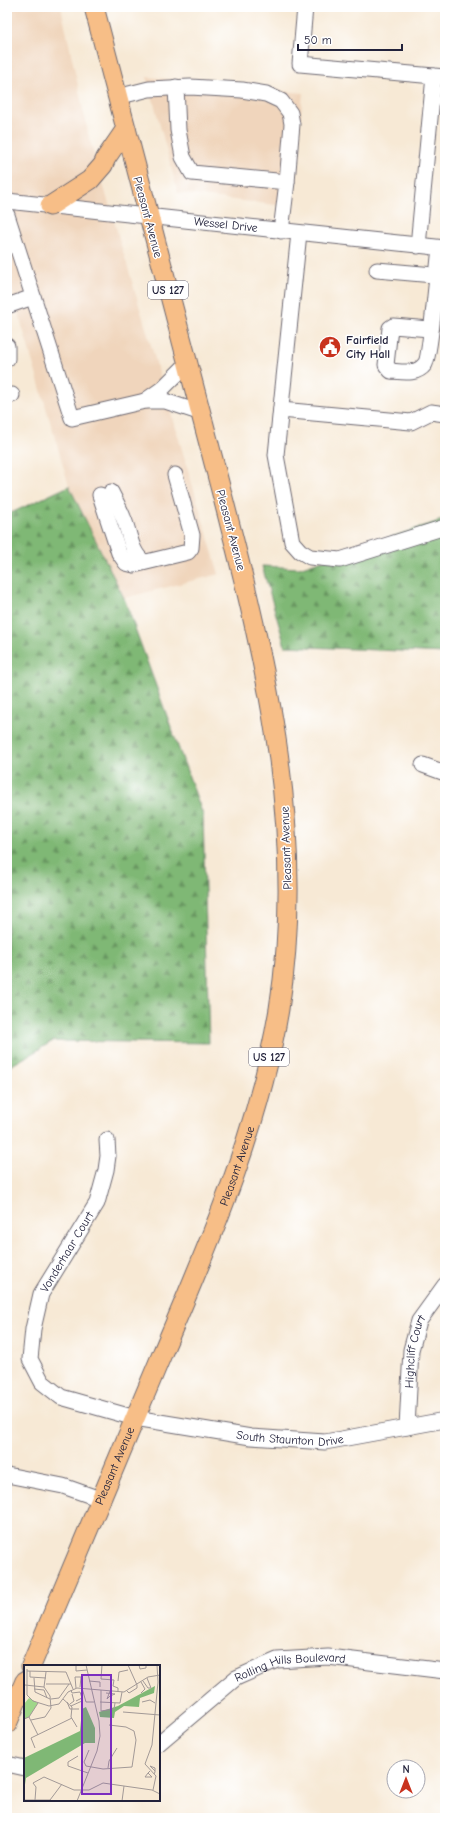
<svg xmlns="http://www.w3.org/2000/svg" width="452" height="1825" font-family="'Comic Neue',sans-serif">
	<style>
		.built { fill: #f0d5bc }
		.forest { fill: url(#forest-firs); stroke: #506d58 }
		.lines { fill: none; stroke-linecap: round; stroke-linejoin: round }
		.minor-casing { stroke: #6d6871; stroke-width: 17 }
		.major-casing { stroke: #6d6871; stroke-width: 21 }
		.minor { stroke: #fff; stroke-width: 15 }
		.major { stroke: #f7be87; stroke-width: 19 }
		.labels { text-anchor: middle; stroke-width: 3; stroke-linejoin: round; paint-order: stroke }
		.shield { fill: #fff; stroke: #646476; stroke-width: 1 }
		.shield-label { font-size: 11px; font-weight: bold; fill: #22223b }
		.street-label { font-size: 12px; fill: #22223b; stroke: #fff }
		.poi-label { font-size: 12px; font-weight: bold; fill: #22223b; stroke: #fff; text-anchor: start }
		.inset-road { fill: none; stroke: #a29997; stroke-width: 1 }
		.view { fill: #7b2cbf; fill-opacity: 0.15; stroke: #7b2cbf; stroke-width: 2 }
		.inset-edge { fill: none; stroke: #22223b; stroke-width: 2 }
	</style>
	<defs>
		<pattern id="forest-firs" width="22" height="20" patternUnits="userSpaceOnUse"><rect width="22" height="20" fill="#7fb875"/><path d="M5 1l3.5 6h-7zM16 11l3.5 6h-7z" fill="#689561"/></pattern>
	</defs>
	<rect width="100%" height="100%" fill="#fff"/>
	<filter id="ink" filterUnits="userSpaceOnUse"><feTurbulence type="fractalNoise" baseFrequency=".025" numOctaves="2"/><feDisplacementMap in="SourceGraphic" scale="8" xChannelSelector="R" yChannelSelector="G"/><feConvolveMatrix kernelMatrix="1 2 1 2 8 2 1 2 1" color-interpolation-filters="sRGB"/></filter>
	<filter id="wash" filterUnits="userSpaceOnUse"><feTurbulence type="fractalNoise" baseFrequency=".012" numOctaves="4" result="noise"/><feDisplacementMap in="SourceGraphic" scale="16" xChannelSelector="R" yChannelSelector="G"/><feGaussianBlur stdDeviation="0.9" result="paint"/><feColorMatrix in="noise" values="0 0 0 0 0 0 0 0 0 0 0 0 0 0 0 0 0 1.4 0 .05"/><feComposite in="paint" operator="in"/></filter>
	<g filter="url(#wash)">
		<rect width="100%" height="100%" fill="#f7e9d5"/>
		<g class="built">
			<polygon points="7,7 61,7 89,137 219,574 124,598 69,486 7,274"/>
			<polygon points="147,77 303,93 292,207 178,193"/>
		</g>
		<g class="forest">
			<polygon points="69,486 124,598 203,815 209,1043 53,1041 7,1068 7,599 9,514"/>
			<polygon points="445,519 445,653 285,646 262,566 299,568"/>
		</g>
	</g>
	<g filter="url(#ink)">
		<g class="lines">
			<g class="minor-casing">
				<g id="minor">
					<polyline points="305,7 300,64 445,77"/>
					<polyline points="176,87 178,130 183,157 192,173 287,182 281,231"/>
					<polyline points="117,97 149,89 190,87 242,90 266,94 281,101 290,113 292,124 287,182"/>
					<path id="s1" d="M7,201L445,248"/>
					<polyline points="7,215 72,418 145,401 165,401 201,413"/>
					<polyline points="299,233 276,455 292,542 300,551 310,557 340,560 445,527"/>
					<polyline points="418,246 434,76"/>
					<polyline points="377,270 445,276"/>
					<polyline points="7,306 33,297"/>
					<path d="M430,329L393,326L390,328L386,365L391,371C403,372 417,375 425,364C430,358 438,263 440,248"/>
					<polyline points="7,346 7,359"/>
					<polyline points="7,396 12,395"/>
					<polyline points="145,401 162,389 188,363"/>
					<polyline points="281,410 411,422 431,412 445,414"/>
					<path d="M111,492C115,500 120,509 123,517C130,532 130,552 144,562"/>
					<polyline points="100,495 119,553 126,563 134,565 188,552 191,548 192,535 175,475"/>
					<polyline points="423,765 445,773"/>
					<path id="s2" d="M107,1140L108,1156L106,1170L97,1203L41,1294L33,1329L30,1359L42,1382L61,1397L135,1418L251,1437L325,1442L445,1420"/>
					<path id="s3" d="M407,1427L411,1350L419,1321L445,1285"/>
					<polyline points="7,1475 63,1486 100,1499"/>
					<path id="s4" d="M159,1743L236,1678L277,1660L328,1657L445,1671"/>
					<polyline points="7,1764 25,1768"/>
				</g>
			</g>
			<g class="major-casing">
				<g id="major">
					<polyline points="50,206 90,180 103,165 106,158 126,129"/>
					<path id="s5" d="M31,1666C74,1562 118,1458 162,1354C210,1241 259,1130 279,1009C310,816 257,629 209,444C171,298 132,153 94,7"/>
					<polyline points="7,1724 25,1681"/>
				</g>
			</g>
			<use href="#minor" class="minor"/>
			<use href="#major" class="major"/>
		</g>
	</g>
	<defs>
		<g id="civic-disc" transform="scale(1.15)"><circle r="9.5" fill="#c8321e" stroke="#fff"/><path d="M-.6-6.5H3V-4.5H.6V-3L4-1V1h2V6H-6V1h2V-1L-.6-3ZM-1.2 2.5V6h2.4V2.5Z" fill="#fff"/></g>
	</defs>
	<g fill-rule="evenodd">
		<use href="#civic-disc" x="330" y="347"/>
	</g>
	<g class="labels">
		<g class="shield">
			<rect x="148" y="281" width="40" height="18" rx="3"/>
			<rect x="249" y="1048" width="40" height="18" rx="3"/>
		</g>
		<g class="shield-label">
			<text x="168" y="294">US 127</text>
			<text x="269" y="1061">US 127</text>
		</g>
		<g class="street-label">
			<text transform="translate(148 217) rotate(75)" y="4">Pleasant Avenue</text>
			<text dy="4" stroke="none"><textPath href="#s1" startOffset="220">Wessel Drive</textPath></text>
			<text transform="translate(231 530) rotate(75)" y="4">Pleasant Avenue</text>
			<text transform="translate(286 848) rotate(-92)" y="4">Pleasant Avenue</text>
			<text dy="4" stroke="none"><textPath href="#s5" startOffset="541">Pleasant Avenue</textPath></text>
			<text transform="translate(67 1252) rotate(-59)" y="4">Vonderhaar Court</text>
			<text dy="4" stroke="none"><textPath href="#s3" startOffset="76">Highcliff Court</textPath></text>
			<text dy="4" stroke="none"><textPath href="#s2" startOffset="521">South Staunton Drive</textPath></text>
			<text dy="4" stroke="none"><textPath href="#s5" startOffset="217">Pleasant Avenue</textPath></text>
			<text dy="4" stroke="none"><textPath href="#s4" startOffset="157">Rolling Hills Boulevard</textPath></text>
		</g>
		<g class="poi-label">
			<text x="346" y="344">Fairfield<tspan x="346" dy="14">City Hall</tspan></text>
		</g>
	</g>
	<g transform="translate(24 1665)">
		<rect width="136" height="136" fill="#f7e9d5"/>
		<path d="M5,33L14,38L5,52L0,54V39Z" fill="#9fd789"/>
		<path d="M131,21L130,28L116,33L115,42L100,41L91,47L90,53L76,52L75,47L94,41ZM62,42L71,63V78H61L2,113L0,126V93L56,66L58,44Z" fill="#7fb875"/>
		<path class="inset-road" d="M52,0V6L63,5M78,0L77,14L90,15L89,21L94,23V27M104,0L113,20M115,0L116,4L122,3V0M3,4V30L9,36L25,41L35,39L44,27L53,23L100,27L124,12L136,10M3,6L42,7L49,24M6,6V12L22,13M10,13L11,27L26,34M65,16L76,17V22M94,16L95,7L104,5M119,16L124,23H127L123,13M22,19H47M1,20L20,22L26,31L27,43L21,52L7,55M20,22L22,7M52,23L51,12H57L56,22M58,23L62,37H70M10,24L20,25L23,33M47,25L48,28L56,27L58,33L52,36M77,25V46L90,44L91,38M103,26L105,28L113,23V20M82,28L91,29L86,31M117,28L121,24L117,17M86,31L83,34L86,26M27,34L35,33L45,19M39,34L48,42L47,52L53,62M43,37L46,44H55M76,37L96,38L98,27M118,37L126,35L131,38M46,39L50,36L48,29M47,41L58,36M99,47L136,50M5,52L14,70M0,54L5,52L14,38M85,60L102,62L110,66M11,83L7,73L48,53M65,85L60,97L62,101L79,104L108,102M54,91L44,97V101L64,108M108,102L112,75L110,66M84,103L85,96L93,83M124,108L121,112H128L124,108L126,106M130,109L131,107V103L126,101L131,106M129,125L132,111L121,99L128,80L134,17L133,0M0,135H26L38,119M11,135L12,122L9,118L20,112L50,125H65L79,118L128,125L136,129M53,136L73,86L76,71L75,56L62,0M98,136L100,121"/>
		<path class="view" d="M58,10H87V129H58Z"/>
		<rect width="136" height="136" class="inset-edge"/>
	</g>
	<rect width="452" height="1825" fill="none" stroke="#fff" stroke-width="24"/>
	<g transform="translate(406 1779)"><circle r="19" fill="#ffffff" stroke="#a7a7b1"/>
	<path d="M0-3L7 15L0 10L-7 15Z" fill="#c8321e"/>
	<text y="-6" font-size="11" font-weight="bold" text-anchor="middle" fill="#22223b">N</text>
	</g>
	<path d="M298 44v6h104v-6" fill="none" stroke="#22223b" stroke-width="2"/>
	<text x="304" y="44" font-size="12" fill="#22223b" stroke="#ffffff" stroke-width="3" paint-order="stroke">50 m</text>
</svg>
